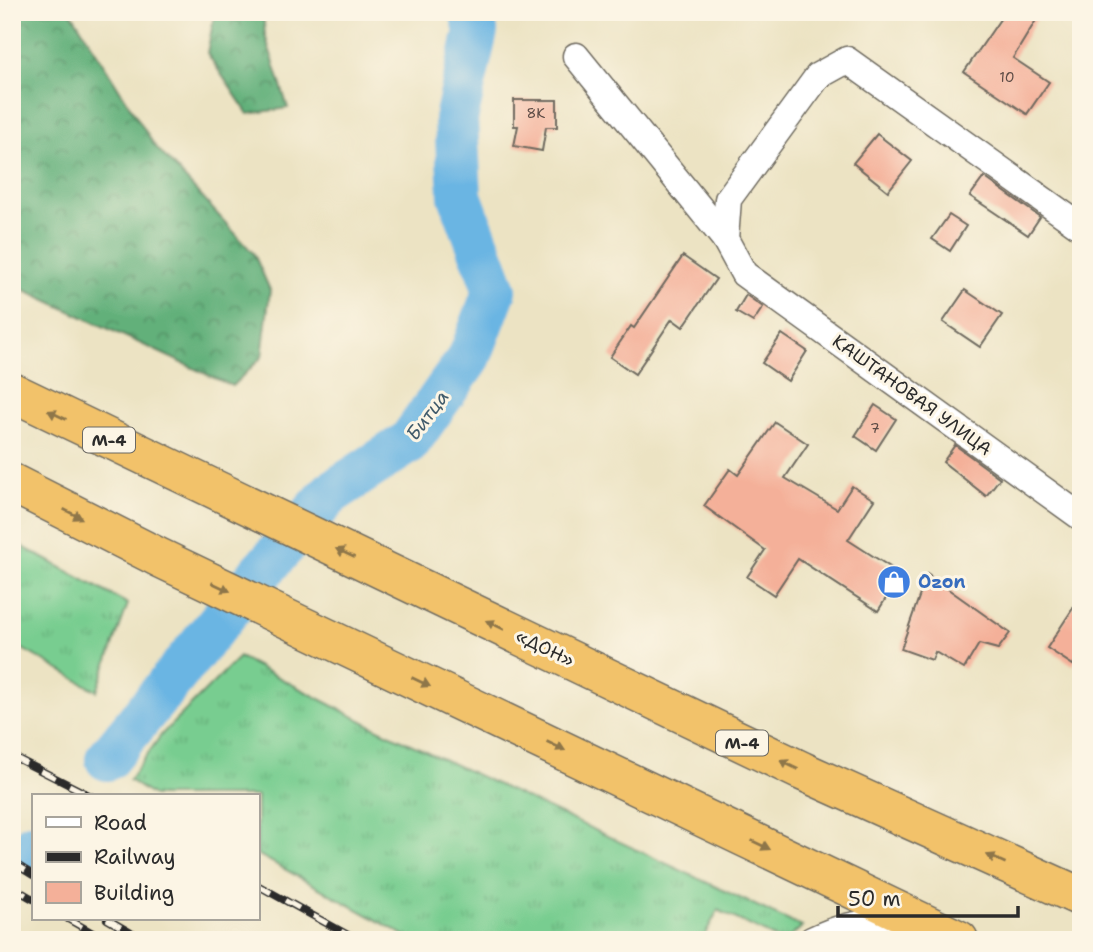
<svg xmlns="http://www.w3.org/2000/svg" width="1093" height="952" font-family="'Shantell Sans',sans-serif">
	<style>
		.grass { fill: url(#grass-tufts); stroke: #527c5e; stroke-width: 2 }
		.forest { fill: url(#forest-crowns); stroke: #466e52; stroke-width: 2 }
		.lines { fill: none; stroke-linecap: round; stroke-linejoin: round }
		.river { stroke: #6ab5e3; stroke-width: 44 }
		.building { fill: #f4b099 }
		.minor-casing { stroke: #6f6b60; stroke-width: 29 }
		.highway-casing { stroke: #6f6b60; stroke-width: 41 }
		.minor { stroke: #fff; stroke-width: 26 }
		.highway { stroke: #f2c26a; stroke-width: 38 }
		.rail-casing { stroke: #2b2b2b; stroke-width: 8 }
		.rail { stroke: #fcf5e5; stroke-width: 5; stroke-dasharray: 16; stroke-linecap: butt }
		.oneway { fill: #8e764a }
		.labels { text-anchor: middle; stroke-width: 6; stroke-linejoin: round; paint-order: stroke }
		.number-label { font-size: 14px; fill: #5d4c46 }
		.shield { fill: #fcf5e5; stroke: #6a6863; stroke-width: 2 }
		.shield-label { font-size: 16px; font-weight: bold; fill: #2b2b2b }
		.street-label { font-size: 18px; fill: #2b2b2b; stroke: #fcf5e5 }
		.shop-label { font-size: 18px; font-weight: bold; fill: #366cbe; stroke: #fcf5e5; text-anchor: start }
		.water-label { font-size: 19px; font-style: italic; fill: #415b6b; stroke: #fcf5e5 }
	</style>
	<defs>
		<pattern id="grass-tufts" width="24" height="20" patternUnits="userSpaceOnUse" patternTransform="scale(1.75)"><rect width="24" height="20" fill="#78cd90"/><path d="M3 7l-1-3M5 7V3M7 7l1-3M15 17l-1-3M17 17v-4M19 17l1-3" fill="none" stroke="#68b07c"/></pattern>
		<pattern id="forest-crowns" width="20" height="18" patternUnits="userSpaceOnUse" patternTransform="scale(1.75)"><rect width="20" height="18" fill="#62b07a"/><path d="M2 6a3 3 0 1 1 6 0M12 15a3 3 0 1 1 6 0" fill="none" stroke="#518f64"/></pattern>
	</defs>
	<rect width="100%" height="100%" fill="#fcf5e5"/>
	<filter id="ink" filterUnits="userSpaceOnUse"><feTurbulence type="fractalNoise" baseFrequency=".0143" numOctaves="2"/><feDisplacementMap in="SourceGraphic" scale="14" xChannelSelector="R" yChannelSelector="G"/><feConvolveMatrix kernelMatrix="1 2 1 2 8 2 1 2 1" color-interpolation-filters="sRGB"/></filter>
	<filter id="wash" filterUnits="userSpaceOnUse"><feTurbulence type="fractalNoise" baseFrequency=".00686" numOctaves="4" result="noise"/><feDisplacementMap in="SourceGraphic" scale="28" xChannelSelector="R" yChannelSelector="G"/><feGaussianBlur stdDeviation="1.57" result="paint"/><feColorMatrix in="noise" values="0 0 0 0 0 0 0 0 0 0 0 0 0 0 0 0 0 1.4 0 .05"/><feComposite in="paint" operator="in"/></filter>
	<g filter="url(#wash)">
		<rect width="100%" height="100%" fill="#ece3c3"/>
		<g class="grass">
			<polygon points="12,541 128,604 97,691 12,643"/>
			<polygon points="239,657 374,727 802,927 786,940 780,940 718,910 702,940 413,940 257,854 257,796 153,796 129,780 162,734"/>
		</g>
		<g class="forest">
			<polygon points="12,12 70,12 73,15 154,145 254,254 270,290 262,357 232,386 12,284"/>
			<polygon points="215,12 263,12 265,35 288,108 248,114 207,53"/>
		</g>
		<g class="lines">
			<g class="river">
				<polyline points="107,759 239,597 331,493 409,442 470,356 495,290 460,196 456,119 476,31 471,12"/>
				<polyline points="29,850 33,845"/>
			</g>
		</g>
		<g id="blocks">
			<g class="building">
				<polygon points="1005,12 1041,12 1013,58 1049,82 1027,114 964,72"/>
				<polygon points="514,100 557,100 557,127 546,127 542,151 514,146 518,126 514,126"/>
				<polygon points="877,134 912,161 888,191 853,163"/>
				<polygon points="984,177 1040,217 1028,235 970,196"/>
				<polygon points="949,215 966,226 950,251 932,239"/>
				<polygon points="683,256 716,279 683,327 672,319 635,374 610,357 631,326 634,328"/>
				<polygon points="965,290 1002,315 980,347 943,322"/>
				<polygon points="746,295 763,307 753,322 736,312"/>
				<polygon points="782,334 807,351 788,381 762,363"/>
				<polygon points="875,405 896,419 876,450 855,436"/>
				<polygon points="775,422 808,444 785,478 837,509 852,486 874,500 848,540 901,574 878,611 798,559 774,595 747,577 765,550 704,506 730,469 738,475"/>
				<polygon points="955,445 1000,478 986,496 943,462"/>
				<polygon points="927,574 1010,633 998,649 979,644 964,669 935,652 932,660 901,649"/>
				<polygon points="1081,596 1081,653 1073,665 1047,648"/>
			</g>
		</g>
	</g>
	<g filter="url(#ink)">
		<use href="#blocks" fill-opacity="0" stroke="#6f6b60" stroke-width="2"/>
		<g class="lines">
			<g class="minor-casing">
				<g id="minor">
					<polyline points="576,56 725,239"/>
					<polyline points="1081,227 847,60 818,76 728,199 725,239 744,274 1081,517"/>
					<path d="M812,940C844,924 876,918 911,927"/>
				</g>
			</g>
			<g class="highway-casing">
				<g id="highway">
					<polyline points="12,392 802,771 1081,897"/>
					<polyline points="12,483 160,558 959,940"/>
				</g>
			</g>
			<use href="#minor" class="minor"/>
			<use href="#highway" class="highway"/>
			<g class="rail-casing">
				<g id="rail">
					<polyline points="12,756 91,796"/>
					<polyline points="12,862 33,875"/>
					<polyline points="257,885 357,940"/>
					<polyline points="12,887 33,899"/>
					<polyline points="68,919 105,940"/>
					<polyline points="107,919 143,940"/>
				</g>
			</g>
			<use href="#rail" class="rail"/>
		</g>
		<defs><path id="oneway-solid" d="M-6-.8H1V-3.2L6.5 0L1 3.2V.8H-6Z" transform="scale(1.75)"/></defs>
		<g class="oneway">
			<use href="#oneway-solid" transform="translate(57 415) rotate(-154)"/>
			<use href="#oneway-solid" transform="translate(73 514) rotate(27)"/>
			<use href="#oneway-solid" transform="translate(345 553) rotate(-155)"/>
			<use href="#oneway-solid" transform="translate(221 587) rotate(25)"/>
			<use href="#oneway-solid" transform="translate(495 625) rotate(-154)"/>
			<use href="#oneway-solid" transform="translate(421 682) rotate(26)"/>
			<use href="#oneway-solid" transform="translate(556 746) rotate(26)"/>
			<use href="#oneway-solid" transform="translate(789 765) rotate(-154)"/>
			<use href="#oneway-solid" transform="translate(761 845) rotate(26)"/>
			<use href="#oneway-solid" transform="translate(996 859) rotate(-156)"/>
		</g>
	</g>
	<defs>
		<g id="shop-disc" transform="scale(1.75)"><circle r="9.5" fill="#3f7fe0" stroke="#fcf5e5"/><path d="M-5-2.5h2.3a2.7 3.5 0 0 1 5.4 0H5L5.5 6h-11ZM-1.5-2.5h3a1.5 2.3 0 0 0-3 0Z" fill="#fff"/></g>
	</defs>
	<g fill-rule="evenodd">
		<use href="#shop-disc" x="894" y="582"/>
	</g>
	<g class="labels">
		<g class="number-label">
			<text x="1007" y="82">10</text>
			<text x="536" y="118">8К</text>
			<text x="875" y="433">7</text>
		</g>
		<g class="shield">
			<rect x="83" y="427.5" width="52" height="25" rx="5"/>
			<rect x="716" y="730.5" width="52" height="25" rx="5"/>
		</g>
		<g class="shield-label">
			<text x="109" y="446">М-4</text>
			<text x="742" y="749">М-4</text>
		</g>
		<g class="street-label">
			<text transform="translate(912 395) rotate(36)" y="6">КАШТАНОВАЯ УЛИЦА</text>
			<text transform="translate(545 648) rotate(26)" y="6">«ДОН»</text>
		</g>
		<g class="shop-label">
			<text x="918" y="588">Ozon</text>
		</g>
		<g class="water-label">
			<text transform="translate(427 415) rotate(-53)" y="7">Битца</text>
		</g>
	</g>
	<rect width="1093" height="952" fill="none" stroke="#fcf5e5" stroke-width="42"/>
	<rect x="32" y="794" width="228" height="126" fill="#fcf5e5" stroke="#a8a49b" stroke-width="2"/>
	<rect x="46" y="817" width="35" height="10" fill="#ffffff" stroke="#a8a49b" stroke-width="2"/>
	<text x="94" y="830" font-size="21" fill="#2b2b2b">Road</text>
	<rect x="46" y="852" width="35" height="10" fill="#2b2b2b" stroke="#a8a49b" stroke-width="2"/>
	<text x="94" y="864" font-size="21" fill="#2b2b2b">Railway</text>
	<rect x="46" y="882" width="35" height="21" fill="#f4b099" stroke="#a8a49b" stroke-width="2"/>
	<text x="94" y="900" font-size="21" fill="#2b2b2b">Building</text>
	<path d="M838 906v10h180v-10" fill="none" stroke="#2b2b2b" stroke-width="3.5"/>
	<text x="848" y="906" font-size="21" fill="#2b2b2b" stroke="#fcf5e5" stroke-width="5" paint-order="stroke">50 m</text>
</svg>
